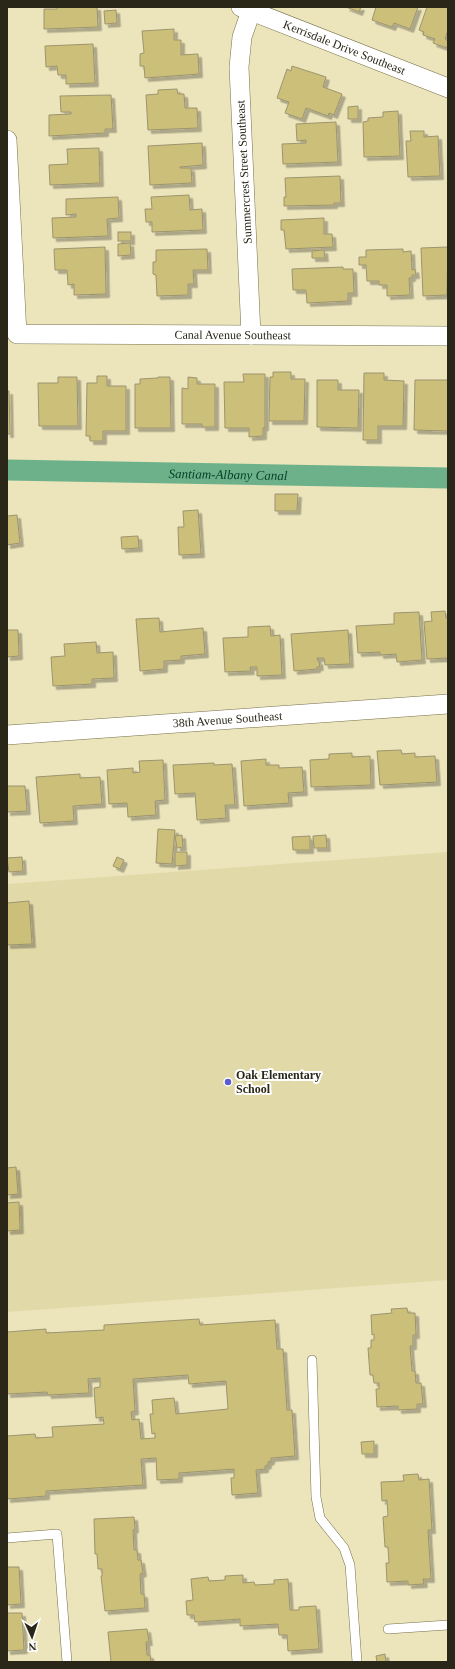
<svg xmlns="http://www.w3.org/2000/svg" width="455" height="1669" font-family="'Times New Roman',serif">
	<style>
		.built { fill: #e2d9a9 }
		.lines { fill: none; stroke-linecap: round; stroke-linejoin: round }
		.canal { stroke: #6cb18a; stroke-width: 21 }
		.building { fill: #ccbf7a; stroke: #9c946e; fill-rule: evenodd; filter: url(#shadow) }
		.service-casing { stroke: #77704b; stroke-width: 10 }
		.minor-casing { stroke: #77704b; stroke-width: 20 }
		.service { stroke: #fff; stroke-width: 9 }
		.minor { stroke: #fff; stroke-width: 19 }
		.poi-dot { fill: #5b5bd3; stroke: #fff; stroke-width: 1.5 }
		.labels { text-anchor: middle; stroke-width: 4; stroke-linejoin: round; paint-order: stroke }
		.street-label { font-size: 12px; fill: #2a2718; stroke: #fff }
		.poi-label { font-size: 12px; font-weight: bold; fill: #2a2718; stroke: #fff; text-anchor: start }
		.water-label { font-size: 13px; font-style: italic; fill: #084128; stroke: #fff }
	</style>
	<defs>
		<filter id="shadow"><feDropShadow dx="3.5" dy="3.5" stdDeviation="0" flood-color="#0004"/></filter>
	</defs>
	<rect width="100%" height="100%" fill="#ece4bb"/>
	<polygon class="built" points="448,852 448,1280 7,1312 7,884"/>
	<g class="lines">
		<path class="canal" id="s1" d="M7,470L448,478"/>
	</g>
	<g class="building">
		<polygon points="57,7 97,7 98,27 44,29 44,9 57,9"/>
		<polygon points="346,7 361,7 359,12"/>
		<polygon points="376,7 418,7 410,29 394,23 392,27 372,20"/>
		<polygon points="427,7 448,7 448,30 445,39 448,41 447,48 433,43 435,39 423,35 424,32 419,30"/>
		<polygon points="116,10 117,23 105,24 104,11"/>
		<polygon points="174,29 174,40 181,40 181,55 198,54 199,74 145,78 144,66 140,66 140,54 144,53 142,31"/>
		<polygon points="93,44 95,83 66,84 66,75 58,75 57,66 46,67 45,46"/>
		<polygon points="292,66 326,77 323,87 342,94 334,115 329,113 328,116 306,108 302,119 285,113 289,102 277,98 287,69 291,71"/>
		<polygon points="177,89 178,94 184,94 185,108 197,108 198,128 148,130 146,95 158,94 158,90"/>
		<polygon points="111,95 113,129 105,129 105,133 49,136 49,115 71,114 71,112 61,112 60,96"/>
		<polygon points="358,106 358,119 348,119 348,107"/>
		<polygon points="398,111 400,156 364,157 363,122 368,121 368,118 383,117 383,112"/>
		<polygon points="336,122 338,162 283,164 282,144 306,143 306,140 297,141 296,124"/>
		<polygon points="410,131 424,131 424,137 438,136 440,176 408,177 406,141 411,141"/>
		<polygon points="202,143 203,165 180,167 180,168 191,168 192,183 150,185 148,146"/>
		<polygon points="99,148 100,183 50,185 49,165 68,164 67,149"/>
		<polygon points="340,176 341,203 334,203 334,205 284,206 284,197 286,197 285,178"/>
		<polygon points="189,195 190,210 202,209 203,230 152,232 152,222 146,222 145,209 152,209 151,197"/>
		<polygon points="118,197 119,218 107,219 108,236 53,238 52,218 76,217 76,214 66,215 66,199"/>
		<polygon points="324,218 324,234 332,234 333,247 286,249 284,230 281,230 281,220"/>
		<rect x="118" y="232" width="13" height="9"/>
		<polygon points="130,243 131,255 118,256 118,244"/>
		<polygon points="105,247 106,294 74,295 74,284 68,285 67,270 55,270 54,249"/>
		<polygon points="448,247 447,295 423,296 421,248"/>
		<polygon points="207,249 208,270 193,270 194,284 188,284 188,295 157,296 156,275 153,274 153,262 156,262 156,250"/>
		<polygon points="403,249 403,252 411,251 412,270 415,269 416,275 412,275 412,278 409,278 410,295 387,296 387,285 379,285 379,281 367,281 366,265 359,265 359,257 366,257 366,250"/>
		<polygon points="324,250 325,258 312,258 312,251"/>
		<polygon points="343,267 343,269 353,269 354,293 348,293 348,301 307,303 306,290 293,290 292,269"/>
		<polygon points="273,372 291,372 291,379 305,379 304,421 269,421 270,377 273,377"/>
		<polygon points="364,373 384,373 384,380 404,381 403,426 378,426 378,440 363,440"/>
		<polygon points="243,374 265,374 265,427 263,428 263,436 249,437 249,428 225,428 224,382 244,382"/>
		<polygon points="97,376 107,376 107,386 126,386 126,431 103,431 103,441 90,441 90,436 86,436 87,383 97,383"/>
		<polygon points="58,377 77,377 78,426 39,426 38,383 58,383"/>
		<polygon points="158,377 170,377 171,428 135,428 135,384 140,384 140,379 158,378"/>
		<polygon points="188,377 197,378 197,384 215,384 215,427 202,427 202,424 182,424 182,388 188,389"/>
		<polygon points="317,380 338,380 338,390 359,390 358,428 317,427"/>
		<polygon points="415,380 448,380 448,431 414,430"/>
		<polygon points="7,391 9,391 10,434 7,434"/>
		<polygon points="275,494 298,494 297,511 275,511"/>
		<polygon points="198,510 201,554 179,555 178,527 184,527 183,511"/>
		<polygon points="17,515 20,543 7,545 7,516"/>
		<polygon points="138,536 139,548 122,549 121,537"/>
		<polygon points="445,611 446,618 448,618 448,658 427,659 424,622 432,621 431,612"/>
		<polygon points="419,612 422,660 397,662 396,654 380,655 380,652 358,653 356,626 394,624 394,613"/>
		<polygon points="159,618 160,632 203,628 205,654 181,656 181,660 164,661 164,669 140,671 136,619"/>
		<polygon points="270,626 271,636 280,635 282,675 257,676 257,667 250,667 251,671 225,672 223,638 248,637 248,627"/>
		<polygon points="7,630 18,630 19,656 7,657"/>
		<polygon points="348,630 350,664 325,665 324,658 317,658 318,661 319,661 320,667 317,667 317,669 294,671 291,634"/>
		<polygon points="96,642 97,653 113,652 114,678 92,679 92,684 53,686 51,657 65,656 64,644"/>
		<polygon points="401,750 402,754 415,753 415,757 435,756 437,782 380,785 377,751"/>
		<polygon points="352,753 352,757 370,756 371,785 311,787 310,760 329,759 329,754"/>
		<polygon points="266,759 266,765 279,765 279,768 302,767 304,792 288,793 289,803 244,806 241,761"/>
		<polygon points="163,760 165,800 155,801 156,815 128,817 127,803 109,804 107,770 133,768 133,773 140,772 139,761"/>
		<polygon points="214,763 214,765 232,764 235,805 225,805 226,818 197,820 195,793 175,794 173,765"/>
		<polygon points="80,774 80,778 100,777 102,804 73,806 74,821 40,823 36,777"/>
		<polygon points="7,786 25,786 27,811 7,812"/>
		<polygon points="158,829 175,830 172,864 156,863"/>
		<polygon points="182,835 183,847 177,848 175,836"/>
		<polygon points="326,835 327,848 314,848 313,836"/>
		<polygon points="310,836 310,850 293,850 292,837"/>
		<polygon points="175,852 187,852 187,865 175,866"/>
		<polygon points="22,857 23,871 9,872 7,858"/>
		<polygon points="117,857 124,860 120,869 113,866"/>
		<polygon points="29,901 32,944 7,945 7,903"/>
		<polygon points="16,1167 18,1194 7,1195 7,1168"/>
		<polygon points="19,1202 20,1230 7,1231 7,1203"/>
		<polygon points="407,1308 408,1313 415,1313 416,1335 413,1335 413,1346 410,1346 412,1371 415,1371 416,1383 421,1383 423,1404 417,1404 417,1409 398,1410 398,1406 377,1407 376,1389 379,1389 379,1383 374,1383 373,1375 370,1375 368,1348 371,1348 371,1340 374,1340 374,1334 372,1335 371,1315 392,1313 391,1309"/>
		<path d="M199,1319L200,1325L275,1320L277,1349H283L287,1410H292L295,1456L271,1458V1461L268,1462V1465L265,1466V1469L256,1470L258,1493L232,1495L231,1478H234V1469L179,1473V1479L157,1480L156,1458L141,1459L143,1485L46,1491V1496L7,1499V1436L35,1434L36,1438L53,1437L52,1427L104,1424L103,1417L96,1418L94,1388L100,1387V1378L88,1379L89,1393L48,1395L47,1392L7,1394V1332L46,1329V1333L104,1330V1325ZM188,1375L189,1384L226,1381L228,1409L176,1414L174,1398L152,1400L153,1414H150L152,1434L155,1433V1438L141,1439L139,1419L132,1420L131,1412L135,1411L133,1379Z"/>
		<polygon points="374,1441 374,1454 362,1454 361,1442"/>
		<polygon points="418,1474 419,1480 429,1479 432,1530 428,1530 431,1579 423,1579 424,1584 408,1585 408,1581 387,1582 386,1563 389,1563 388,1547 385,1547 383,1517 388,1516 387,1500 382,1501 381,1482 404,1481 403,1475"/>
		<polygon points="134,1517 135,1529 133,1530 134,1550 137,1550 138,1560 141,1560 143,1573 140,1574 141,1594 144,1594 145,1608 105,1611 101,1576 102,1576 102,1569 98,1569 97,1554 95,1554 94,1519"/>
		<polygon points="7,1567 19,1567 21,1604 7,1605"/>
		<polygon points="243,1575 243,1583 254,1582 255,1585 274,1584 274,1580 288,1579 290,1610 299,1610 299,1607 316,1606 319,1649 288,1651 287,1635 279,1635 278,1624 240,1626 240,1619 195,1622 194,1615 187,1615 186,1601 193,1600 191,1579 208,1577 209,1581 225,1580 225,1576"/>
		<polygon points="7,1613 22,1613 24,1650 7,1651"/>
		<polygon points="147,1629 149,1642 146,1642 147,1655 150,1655 151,1662 111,1662 108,1632"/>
		<polygon points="385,1654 386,1662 377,1662 376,1656"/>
	</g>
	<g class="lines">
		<g class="service-casing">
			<g id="service">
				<polyline points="312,1360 316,1497 320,1518 344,1548 350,1565 357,1662"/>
				<polyline points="7,1538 57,1534 67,1662"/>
				<polyline points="388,1629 448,1625"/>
			</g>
		</g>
		<g class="minor-casing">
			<g id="minor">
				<path id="s2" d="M241,7L448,88"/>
				<path id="s3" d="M7,140L17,334L448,336"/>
				<polyline points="251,335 239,67 242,37 251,11"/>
				<path id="s4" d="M7,735L448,704"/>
			</g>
		</g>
		<use href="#service" class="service"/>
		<use href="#minor" class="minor"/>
	</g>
	<circle class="poi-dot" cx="228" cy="1082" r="4"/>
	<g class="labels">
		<g class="street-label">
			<text dy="4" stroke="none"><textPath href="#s2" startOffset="111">Kerrisdale Drive Southeast</textPath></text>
			<text transform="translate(244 172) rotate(-93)" y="4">Summercrest Street Southeast</text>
			<text dy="4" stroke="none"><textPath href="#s3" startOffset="410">Canal Avenue Southeast</textPath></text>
			<text dy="4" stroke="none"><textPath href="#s4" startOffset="221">38th Avenue Southeast</textPath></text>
		</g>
		<g class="poi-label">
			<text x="236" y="1079">Oak Elementary<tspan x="236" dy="14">School</tspan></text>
		</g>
		<g class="water-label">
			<text dy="5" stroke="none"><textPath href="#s1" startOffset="221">Santiam-Albany Canal</textPath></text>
		</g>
	</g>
	<rect width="455" height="1669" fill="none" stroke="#2a2718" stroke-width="16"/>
	<g transform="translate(32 1637) rotate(177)" stroke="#ffffff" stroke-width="3" paint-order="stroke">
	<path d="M0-3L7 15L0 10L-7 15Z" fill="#2a2718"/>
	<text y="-6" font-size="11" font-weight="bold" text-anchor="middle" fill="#2a2718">N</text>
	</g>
</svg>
